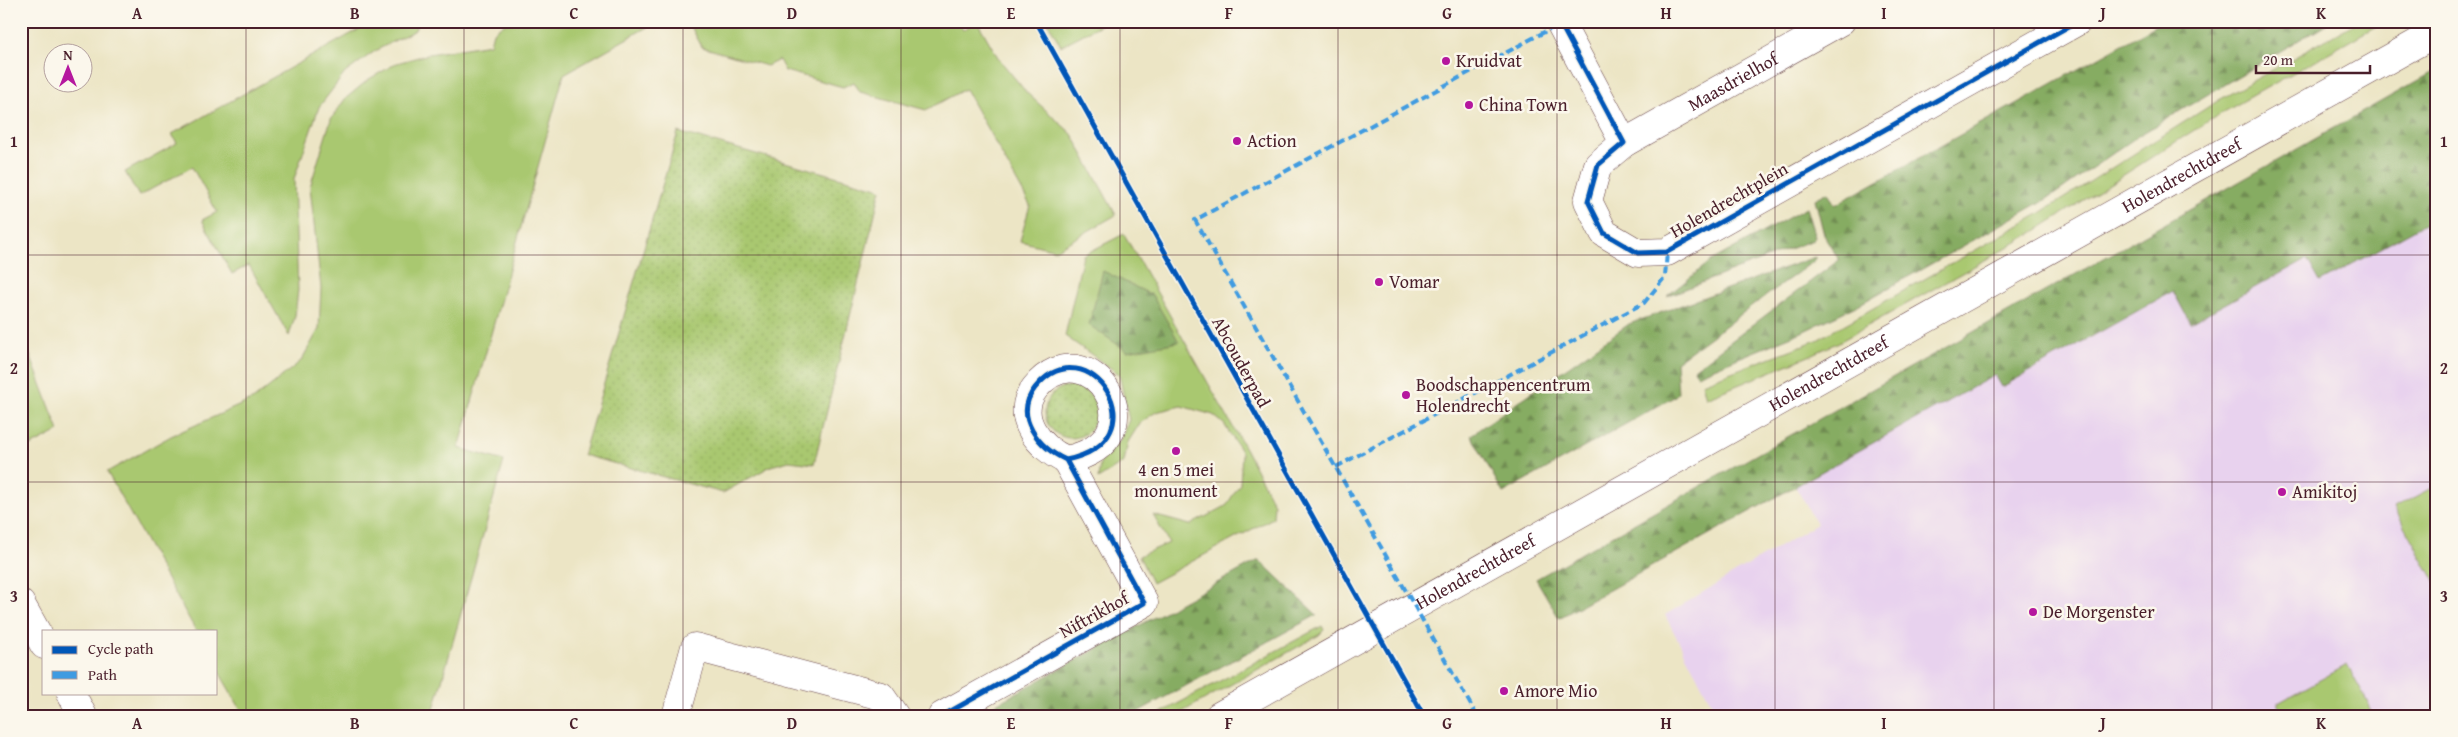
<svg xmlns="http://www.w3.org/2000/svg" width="2458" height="737" font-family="'Gentium Book Plus',serif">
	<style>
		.built { fill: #e8d2ee }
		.green { fill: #a9c870; stroke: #7a744e }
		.forest { fill: url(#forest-firs); stroke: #686646 }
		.garden { fill: url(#garden-dots); stroke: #7a744e }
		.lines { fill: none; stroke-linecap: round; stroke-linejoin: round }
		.minor-casing { stroke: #623d42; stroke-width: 29 }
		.major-casing { stroke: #623d42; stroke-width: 29 }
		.minor { stroke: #fff; stroke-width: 28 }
		.major { stroke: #fff; stroke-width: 28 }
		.quiet { stroke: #409be1; stroke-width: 4; stroke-dasharray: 8 4; stroke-linecap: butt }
		.cycleway-casing { stroke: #fbf7ec; stroke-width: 8 }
		.cycleway { stroke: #0057b8; stroke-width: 5 }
		.grid { fill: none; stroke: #4a1f2b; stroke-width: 1; stroke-opacity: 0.55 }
		.poi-dot { fill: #b5179e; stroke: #fbf7ec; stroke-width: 2 }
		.labels { text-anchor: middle; stroke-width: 5; stroke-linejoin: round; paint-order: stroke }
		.poi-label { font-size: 18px; fill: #4a1f2b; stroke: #fbf7ec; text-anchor: start }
		.street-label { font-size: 18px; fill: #4a1f2b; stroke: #fbf7ec }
		.neatline { fill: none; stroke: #4a1f2b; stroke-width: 2 }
		.grid-label { font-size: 16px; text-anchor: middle; font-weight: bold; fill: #4a1f2b }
	</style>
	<defs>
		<pattern id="forest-firs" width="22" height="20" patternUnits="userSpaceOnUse" patternTransform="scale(1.25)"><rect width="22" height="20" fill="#86ac62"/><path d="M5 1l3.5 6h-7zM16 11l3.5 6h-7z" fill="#708b51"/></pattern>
		<pattern id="garden-dots" width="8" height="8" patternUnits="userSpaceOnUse" patternTransform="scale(1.25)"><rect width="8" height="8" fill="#a9c870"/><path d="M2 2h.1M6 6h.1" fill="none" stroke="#93ab61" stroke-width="1.8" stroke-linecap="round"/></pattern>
	</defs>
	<rect width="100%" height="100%" fill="#fbf7ec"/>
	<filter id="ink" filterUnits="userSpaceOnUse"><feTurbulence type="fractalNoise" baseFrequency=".02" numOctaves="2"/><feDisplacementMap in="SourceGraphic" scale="10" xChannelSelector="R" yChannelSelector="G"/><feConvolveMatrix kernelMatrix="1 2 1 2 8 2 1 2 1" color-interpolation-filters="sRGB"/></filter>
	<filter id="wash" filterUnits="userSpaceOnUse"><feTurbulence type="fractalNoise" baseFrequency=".0096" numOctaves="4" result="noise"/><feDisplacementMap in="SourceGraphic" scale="20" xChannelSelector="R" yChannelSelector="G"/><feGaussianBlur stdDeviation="1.12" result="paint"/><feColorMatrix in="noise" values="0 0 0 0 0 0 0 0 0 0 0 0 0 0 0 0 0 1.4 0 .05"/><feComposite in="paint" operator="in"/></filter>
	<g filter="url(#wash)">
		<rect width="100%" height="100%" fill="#ece5c5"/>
		<polygon class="built" points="2437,217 2437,716 1718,716 1665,615 1817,524 1795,486 1995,375 2003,387 2173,291 2190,323 2307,259 2320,282"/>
		<g class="green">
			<polygon points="374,21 418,21 415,30 375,51 345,73 319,107 294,179 298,290 295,316 289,336 249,265 232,274 202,220 217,212 192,167 139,196 125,172 177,143 172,134"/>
			<polygon points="508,21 658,21 564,74 459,448 504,461 432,716 292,716 290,711 282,716 254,716 252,711 244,715 216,667 216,631 196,631 107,472 171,436 254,399 301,361 319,329 321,288 310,187 331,119 345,99 369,79 397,63 429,54 490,44 493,32"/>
			<polygon points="688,21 957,21 963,30 977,21 999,59 1027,93 1072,134 1116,215 1055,250 1020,241 1030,205 965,89 926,110 860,92 854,82 843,87 785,71 779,60 767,66 702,47"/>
			<polygon points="1047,21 1108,21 1061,46"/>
			<polygon points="2359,21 2385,21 2215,117 2026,237 1839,342 1809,356 1706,398 1702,383 1817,340 2039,214 2219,100"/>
			<polygon points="1124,234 1246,450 1274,504 1273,518 1152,583 1139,556 1169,543 1153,515 1190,525 1226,506 1240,484 1242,453 1224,424 1213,415 1181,406 1156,412 1140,423 1128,442 1124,462 1098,479 1100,464 1120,440 1129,420 1119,374 1065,336 1083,255"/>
			<polygon points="25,342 59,431 21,451 21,344"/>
			<polygon points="2437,485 2437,585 2394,508"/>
			<polygon points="1322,626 1324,630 1319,635 1175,716 1155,716"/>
			<polygon points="2347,665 2375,716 2285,716 2278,703"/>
		</g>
		<g class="forest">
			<polygon points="2164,21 2331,21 2138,136 2052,196 1860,304 1802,332 1697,375 1694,369 1839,260 1824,235 1815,199 1828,192 1835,205"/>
			<polygon points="2437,70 2437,217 2320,282 2307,259 2190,323 2173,291 2002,387 1995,375 1559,618 1536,579"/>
			<polygon points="1806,208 1815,237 1813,240 1667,296 1711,261"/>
			<polygon points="1815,257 1815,260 1676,362 1678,393 1674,397 1503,493 1471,435 1629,324"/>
			<polygon points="1103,271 1152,295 1179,342 1127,351 1089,325"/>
			<polygon points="1259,560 1317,615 1130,716 974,716"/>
		</g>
		<g class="garden">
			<polygon points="678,132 881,189 814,464 789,461 771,466 723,493 583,455"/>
			<circle cx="1071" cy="412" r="26"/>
		</g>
	</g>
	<g filter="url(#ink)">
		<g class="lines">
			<g class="minor-casing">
				<g id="minor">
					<polyline points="1559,21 1624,143 1598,165 1588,201 1604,233 1638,253 1667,252 2078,21"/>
					<path id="s1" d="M1624,143L1841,21"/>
					<polyline points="21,604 44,645"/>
					<polyline points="71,693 83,716"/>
					<polyline points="676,716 695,647 881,696 895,716"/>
					<path d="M942,716L1144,603L1066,460C1040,448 1012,417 1035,388C1087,323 1166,439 1066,460"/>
				</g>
			</g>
			<g class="major-casing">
				<g id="major">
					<path id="s2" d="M1219,716L2437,32"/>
				</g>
			</g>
			<use href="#minor" class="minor"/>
			<use href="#major" class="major"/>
			<g class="quiet">
				<polyline points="1336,467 1644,303 1665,277 1667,252"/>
				<polyline points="1477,716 1195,220 1561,23"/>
			</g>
			<g class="cycleway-casing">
				<g id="cycleway">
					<polyline points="1036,21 1424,716"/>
					<polyline points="1559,21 1624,143 1598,165 1588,201 1604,233 1638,253 1667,252 2078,21"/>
					<path d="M942,716L1144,603L1066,460C1040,448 1012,417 1035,388C1087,323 1166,439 1066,460"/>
				</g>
			</g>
			<use href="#cycleway" class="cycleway"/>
		</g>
	</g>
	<path class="grid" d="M246,21V716M464,21V716M683,21V716M901,21V716M1120,21V716M1338,21V716M1557,21V716M1775,21V716M1994,21V716M2212,21V716M21,255H2437M21,482H2437"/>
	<g class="poi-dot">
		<circle cx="1446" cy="61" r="5"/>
		<circle cx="1469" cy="105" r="5"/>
		<circle cx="1237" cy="141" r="5"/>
		<circle cx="1379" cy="282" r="5"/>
		<circle cx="1406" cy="395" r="5"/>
		<circle cx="1176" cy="451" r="5"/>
		<circle cx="2282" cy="492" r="5"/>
		<circle cx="2033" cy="612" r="5"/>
		<circle cx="1504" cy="691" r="5"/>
	</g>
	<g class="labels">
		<g class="poi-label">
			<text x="1456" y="67">Kruidvat</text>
			<text x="1479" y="111">China Town</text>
			<text x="1247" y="147">Action</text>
			<text x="1389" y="288">Vomar</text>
			<text x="1416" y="391">Boodschappencentrum<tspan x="1416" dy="21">Holendrecht</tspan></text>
			<text x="1176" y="476" text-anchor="middle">4 en 5 mei<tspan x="1176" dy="21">monument</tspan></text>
			<text x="2292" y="498">Amikitoj</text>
			<text x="2043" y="618">De Morgenster</text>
			<text x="1514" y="697">Amore Mio</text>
		</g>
		<g class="street-label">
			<text dy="6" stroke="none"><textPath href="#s1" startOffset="125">Maasdrielhof</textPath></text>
			<text dy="6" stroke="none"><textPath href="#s2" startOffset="1104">Holendrechtdreef</textPath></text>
			<text transform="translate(1729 200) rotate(-30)" y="6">Holendrechtplein</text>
			<text transform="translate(1241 362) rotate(61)" y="6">Abcouderpad</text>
			<text dy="6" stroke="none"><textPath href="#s2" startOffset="699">Holendrechtdreef</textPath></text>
			<text dy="6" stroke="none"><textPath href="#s2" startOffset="294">Holendrechtdreef</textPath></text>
			<text transform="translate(1094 615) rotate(-29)" y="6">Niftrikhof</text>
		</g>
	</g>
	<rect width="2458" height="737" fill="none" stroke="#fbf7ec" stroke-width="55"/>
	<rect x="42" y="630" width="175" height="65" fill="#fbf7ec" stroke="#b4a19f"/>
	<rect x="52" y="646" width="25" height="8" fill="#0057b8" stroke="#b4a19f"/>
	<text x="88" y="654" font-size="15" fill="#4a1f2b">Cycle path</text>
	<rect x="52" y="671" width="25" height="8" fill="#409be1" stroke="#b4a19f"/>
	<text x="88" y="680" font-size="15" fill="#4a1f2b">Path</text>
	<g transform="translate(68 68)"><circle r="24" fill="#fbf7ec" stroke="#b4a19f"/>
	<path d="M0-4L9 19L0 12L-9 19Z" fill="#b5179e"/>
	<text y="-8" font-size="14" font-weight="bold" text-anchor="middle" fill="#4a1f2b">N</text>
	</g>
	<path d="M2256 65v8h114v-8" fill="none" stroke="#4a1f2b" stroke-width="2.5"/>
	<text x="2263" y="65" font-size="15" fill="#4a1f2b" stroke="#fbf7ec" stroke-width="4" paint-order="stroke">20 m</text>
	<rect x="28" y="28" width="2402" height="682" class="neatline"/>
	<g class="grid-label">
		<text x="137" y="19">A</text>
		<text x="355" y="19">B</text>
		<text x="574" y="19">C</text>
		<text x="792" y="19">D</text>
		<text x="1011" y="19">E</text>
		<text x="1229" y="19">F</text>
		<text x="1447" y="19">G</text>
		<text x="1666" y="19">H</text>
		<text x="1884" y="19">I</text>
		<text x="2103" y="19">J</text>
		<text x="2321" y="19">K</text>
		<text x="14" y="147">1</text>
		<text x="2444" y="147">1</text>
		<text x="14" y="374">2</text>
		<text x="2444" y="374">2</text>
		<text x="14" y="602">3</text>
		<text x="2444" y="602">3</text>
		<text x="137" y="729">A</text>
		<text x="355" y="729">B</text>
		<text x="574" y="729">C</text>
		<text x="792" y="729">D</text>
		<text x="1011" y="729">E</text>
		<text x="1229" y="729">F</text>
		<text x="1447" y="729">G</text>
		<text x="1666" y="729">H</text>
		<text x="1884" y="729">I</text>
		<text x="2103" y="729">J</text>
		<text x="2321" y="729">K</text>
	</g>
</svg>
